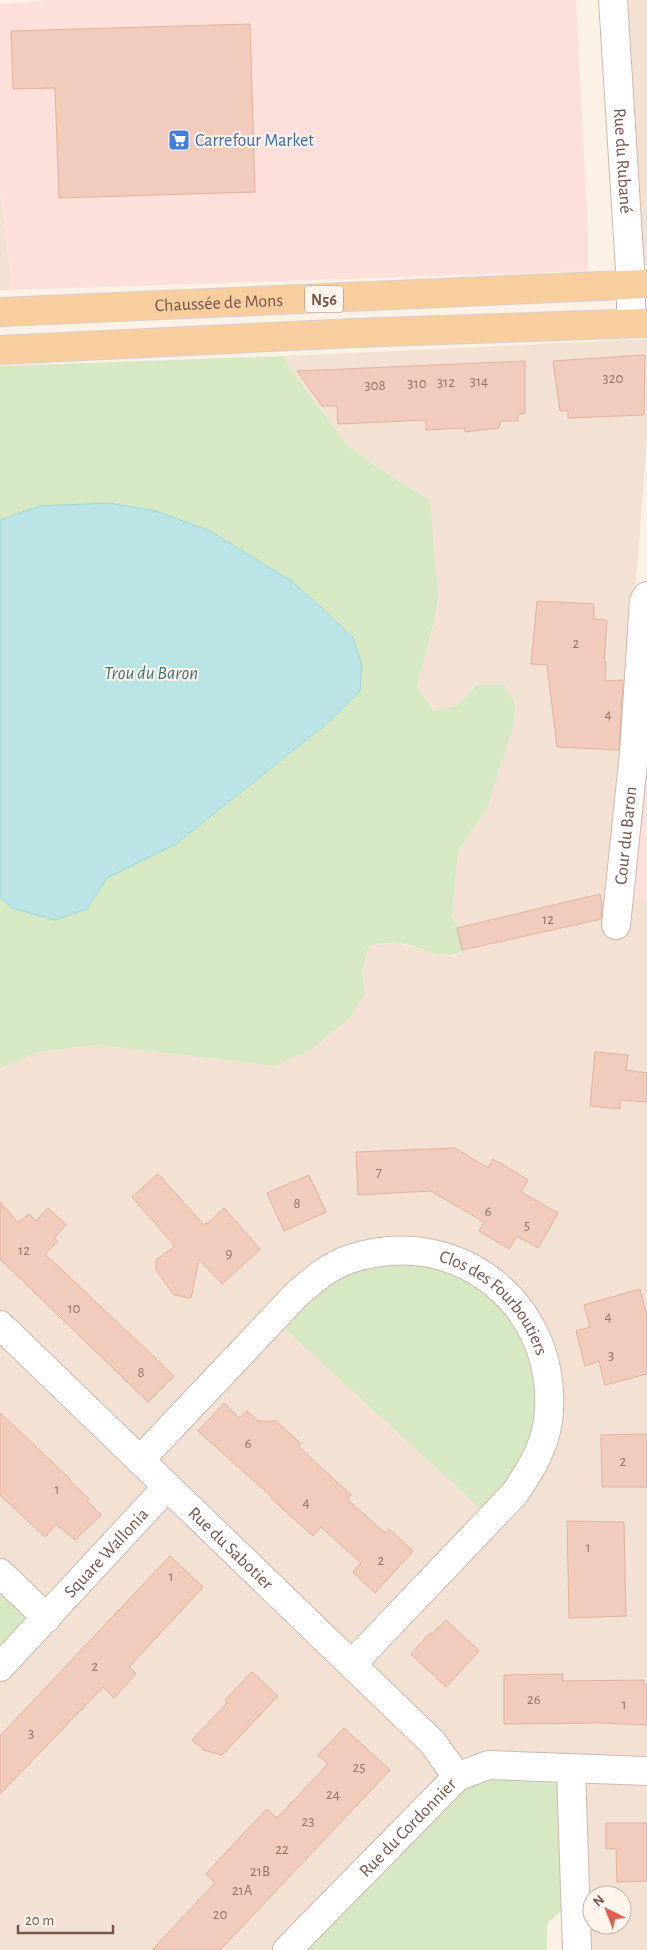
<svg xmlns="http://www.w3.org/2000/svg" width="647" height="1950" font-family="'Alegreya Sans',sans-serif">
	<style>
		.residential { fill: #f3e2d4; fill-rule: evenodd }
		.commercial { fill: #fce0d9 }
		.green { fill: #d7e9c4 }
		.water { fill: #bae4e5; stroke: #a0d5d7 }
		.building { fill: #f1ccbd; stroke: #e3b19e }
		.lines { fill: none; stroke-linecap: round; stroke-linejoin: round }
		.street-casing { stroke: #cfb9af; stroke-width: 30 }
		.primary-casing { stroke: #d8cfcd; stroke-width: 30 }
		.street { stroke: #fff; stroke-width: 28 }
		.primary { stroke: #f9ce9f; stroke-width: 28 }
		.labels { text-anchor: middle; stroke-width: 4; stroke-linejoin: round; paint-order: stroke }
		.number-label { font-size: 15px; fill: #947368 }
		.shield { fill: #fff5ec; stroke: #9e857b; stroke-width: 1 }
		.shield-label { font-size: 16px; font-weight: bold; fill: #75554b }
		.shop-label { font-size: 18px; fill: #366cbe; stroke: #fff5ec; text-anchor: start }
		.street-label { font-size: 18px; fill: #75554b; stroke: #fff5ec }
		.water-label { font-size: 19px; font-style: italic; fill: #3f767a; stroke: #fff5ec }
	</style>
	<rect width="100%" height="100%" fill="#fcf1e5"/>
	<g class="residential">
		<polygon points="624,0 647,0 647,266 636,267"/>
		<polygon points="0,189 11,277 10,290 0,290"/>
		<path d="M647,339V439L636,580L619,895L647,902V1950H577L571,1770L287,1950H0V1068L38,1052L97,1045L274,1066L365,992L362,971L369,945L397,943L441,955L455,956L465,950L463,933L452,917L458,851L486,810L476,685L457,706L433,711L417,686L434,621L430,500L380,469L348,446L288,366L284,356ZM592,1895H622V1925H592Z"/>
	</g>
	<g class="commercial">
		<polygon points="52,0 576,0 588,233 588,271 10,290 11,277 0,189 0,4"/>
		<polygon points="647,653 647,902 619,896"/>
	</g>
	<g class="green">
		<path d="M284,356L288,366L348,446L380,469L430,500L438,597L434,621L417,686L433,711L457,706L476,685H504L515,703L514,724L486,810L458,851L452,917L463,933L465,950C441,964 421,945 397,943C388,942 378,945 369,945L362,971L365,992L350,1018L309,1051L274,1066L97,1045L38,1052L0,1068V897L12,908L87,909L107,878L176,844L330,721L360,691L353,638L322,608L290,580L39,506L0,520V366Z"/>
		<polygon points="428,1252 521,1311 549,1411 491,1518 273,1318 321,1273"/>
		<polygon points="0,1573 47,1618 0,1667"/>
		<polygon points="571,1770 575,1898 547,1924 547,1950 287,1950 457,1777"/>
	</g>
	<polygon class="water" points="109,503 156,511 210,531 290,580 322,608 353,638 362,666 360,691 330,721 176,844 107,878 87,909 55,920 12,908 0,897 0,520 39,506"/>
	<g class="building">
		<polygon points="250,24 255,192 59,198 55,88 13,89 11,31"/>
		<polygon points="645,355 644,415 568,418 568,411 560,411 553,361"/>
		<polygon points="525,361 525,413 518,414 518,421 500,421 499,428 465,432 465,428 426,430 426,420 338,424 337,406 322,406 297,371"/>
		<polygon points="537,601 594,604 594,619 607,620 604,662 606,662 605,681 623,680 619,750 557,747 547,665 531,664"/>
		<polygon points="600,894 602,904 601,919 462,950 457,928"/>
		<polygon points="595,1052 628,1055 626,1070 647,1073 647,1102 620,1100 620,1109 590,1106"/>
		<polygon points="455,1148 488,1168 493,1159 528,1180 521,1192 558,1213 538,1248 517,1236 509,1249 479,1231 484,1222 431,1191 358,1195 356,1152"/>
		<polygon points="158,1174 204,1225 207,1222 206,1225 224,1208 260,1249 222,1284 199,1259 191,1298 174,1295 156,1270 156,1260 175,1246 132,1197"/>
		<polygon points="309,1175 326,1212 284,1231 267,1193"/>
		<polygon points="0,1202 18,1223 29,1214 36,1221 48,1208 66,1225 54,1238 58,1241 45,1254 174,1376 148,1402 0,1259"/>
		<polygon points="640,1289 647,1316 647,1374 605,1385 599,1361 585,1366 576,1331 590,1327 584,1305"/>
		<polygon points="224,1403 239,1418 247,1411 258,1421 276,1421 301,1444 298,1446 351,1495 347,1499 385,1533 389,1529 413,1551 375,1593 353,1572 361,1563 321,1527 313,1536 271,1498 272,1497 198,1431"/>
		<polygon points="0,1413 70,1479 69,1480 89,1499 87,1501 101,1515 75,1540 56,1524 45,1537 0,1495"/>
		<polygon points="647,1434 647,1487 602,1487 601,1435"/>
		<polygon points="567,1521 624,1522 626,1616 569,1618"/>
		<polygon points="170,1556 203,1587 129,1667 136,1674 114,1698 103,1687 0,1794 0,1736"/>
		<polygon points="446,1620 479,1651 446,1687 411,1654 430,1633 432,1634"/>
		<polygon points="252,1672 278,1696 222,1755 204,1750 192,1740 227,1703 225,1700"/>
		<polygon points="563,1674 563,1681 644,1680 644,1685 647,1685 647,1725 601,1723 504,1724 504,1675"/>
		<polygon points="344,1728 390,1770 220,1950 152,1950 215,1883 206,1874 241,1836 267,1809 277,1818 328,1764 318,1755"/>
		<polygon points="606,1823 647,1823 647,1881 617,1882 616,1849 606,1849"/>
	</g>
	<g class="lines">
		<g class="street-casing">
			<g id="street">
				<path id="s1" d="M613,0L631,285V323"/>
				<path id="s2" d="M616,925L634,753L644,601L647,596"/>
				<path id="s3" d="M0,1325L433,1743L457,1777"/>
				<path id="s4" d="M140,1460L297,1294C313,1280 329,1266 350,1259C454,1224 555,1301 549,1410C548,1442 532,1468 515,1493L352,1664"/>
				<polyline points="0,1573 47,1618"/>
				<path id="s5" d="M0,1667L167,1487"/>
				<polyline points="571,1770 577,1950"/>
				<path id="s6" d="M287,1950L457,1777L488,1765L647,1771"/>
			</g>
		</g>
		<g class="primary-casing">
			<g id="primary">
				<path id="s7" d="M0,312L647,284"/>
				<polyline points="0,350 354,333 647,323"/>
			</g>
		</g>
		<use href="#street" class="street"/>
		<use href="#primary" class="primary"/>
	</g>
	<defs>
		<g id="supermarket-square" transform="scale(1.125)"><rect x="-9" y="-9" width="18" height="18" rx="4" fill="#3f7fe0" stroke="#fff5ec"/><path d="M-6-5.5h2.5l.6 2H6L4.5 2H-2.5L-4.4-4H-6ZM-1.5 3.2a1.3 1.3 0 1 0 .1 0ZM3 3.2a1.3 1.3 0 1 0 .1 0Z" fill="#fff"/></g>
	</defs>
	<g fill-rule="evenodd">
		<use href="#supermarket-square" x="179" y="140"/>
	</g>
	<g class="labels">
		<g class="number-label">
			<text x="613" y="383">320</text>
			<text x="479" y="386">314</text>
			<text x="446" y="387">312</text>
			<text x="417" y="388">310</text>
			<text x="375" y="390">308</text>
			<text x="576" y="648">2</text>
			<text x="608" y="719">4</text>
			<text x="548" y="924">12</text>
			<text x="379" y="1177">7</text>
			<text x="297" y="1208">8</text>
			<text x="488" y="1216">6</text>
			<text x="527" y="1230">5</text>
			<text x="24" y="1255">12</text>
			<text x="229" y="1258">9</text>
			<text x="74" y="1313">10</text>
			<text x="608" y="1321">4</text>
			<text x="611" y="1360">3</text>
			<text x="141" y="1377">8</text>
			<text x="248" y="1448">6</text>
			<text x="623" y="1466">2</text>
			<text x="57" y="1494">1</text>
			<text x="306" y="1507">4</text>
			<text x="588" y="1552">1</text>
			<text x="381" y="1565">2</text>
			<text x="171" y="1581">1</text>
			<text x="95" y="1671">2</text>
			<text x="534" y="1704">26</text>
			<text x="624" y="1709">1</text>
			<text x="31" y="1738">3</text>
			<text x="359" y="1772">25</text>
			<text x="333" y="1799">24</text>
			<text x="308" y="1826">23</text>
			<text x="282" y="1854">22</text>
			<text x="260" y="1876">21B</text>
			<text x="242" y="1895">21A</text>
			<text x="220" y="1919">20</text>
		</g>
		<rect class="shield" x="305" y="285.5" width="38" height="27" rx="4"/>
		<g class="shield-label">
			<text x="324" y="305">N56</text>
		</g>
		<g class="shop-label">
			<text x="195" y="146">Carrefour Market</text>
		</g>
		<g class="street-label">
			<text dy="6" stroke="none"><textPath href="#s1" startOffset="161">Rue du Rubané</textPath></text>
			<text dy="6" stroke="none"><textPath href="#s7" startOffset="219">Chaussée de Mons</textPath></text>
			<text dy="6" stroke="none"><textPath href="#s2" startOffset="90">Cour du Baron</textPath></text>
			<text dy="6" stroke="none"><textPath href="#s4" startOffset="458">Clos des Fourboutiers</textPath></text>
			<text dy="6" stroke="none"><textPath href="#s3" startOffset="321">Rue du Sabotier</textPath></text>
			<text dy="6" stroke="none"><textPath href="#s5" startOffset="156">Square Wallonia</textPath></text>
			<text dy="6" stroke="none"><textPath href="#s6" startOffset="172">Rue du Cordonnier</textPath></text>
		</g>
		<g class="water-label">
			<text x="151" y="679">Trou du Baron</text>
		</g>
	</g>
	<g transform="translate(607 1910) rotate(318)"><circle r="24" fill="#fff5ec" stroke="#c8b5ac"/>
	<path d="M0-4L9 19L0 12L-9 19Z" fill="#e45d4d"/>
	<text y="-8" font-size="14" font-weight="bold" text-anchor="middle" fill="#75554b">N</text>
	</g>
	<path d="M18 1925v8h95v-8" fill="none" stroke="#75554b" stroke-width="2.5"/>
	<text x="25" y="1925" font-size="15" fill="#75554b" stroke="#fff5ec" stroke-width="4" paint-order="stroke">20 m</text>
</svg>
